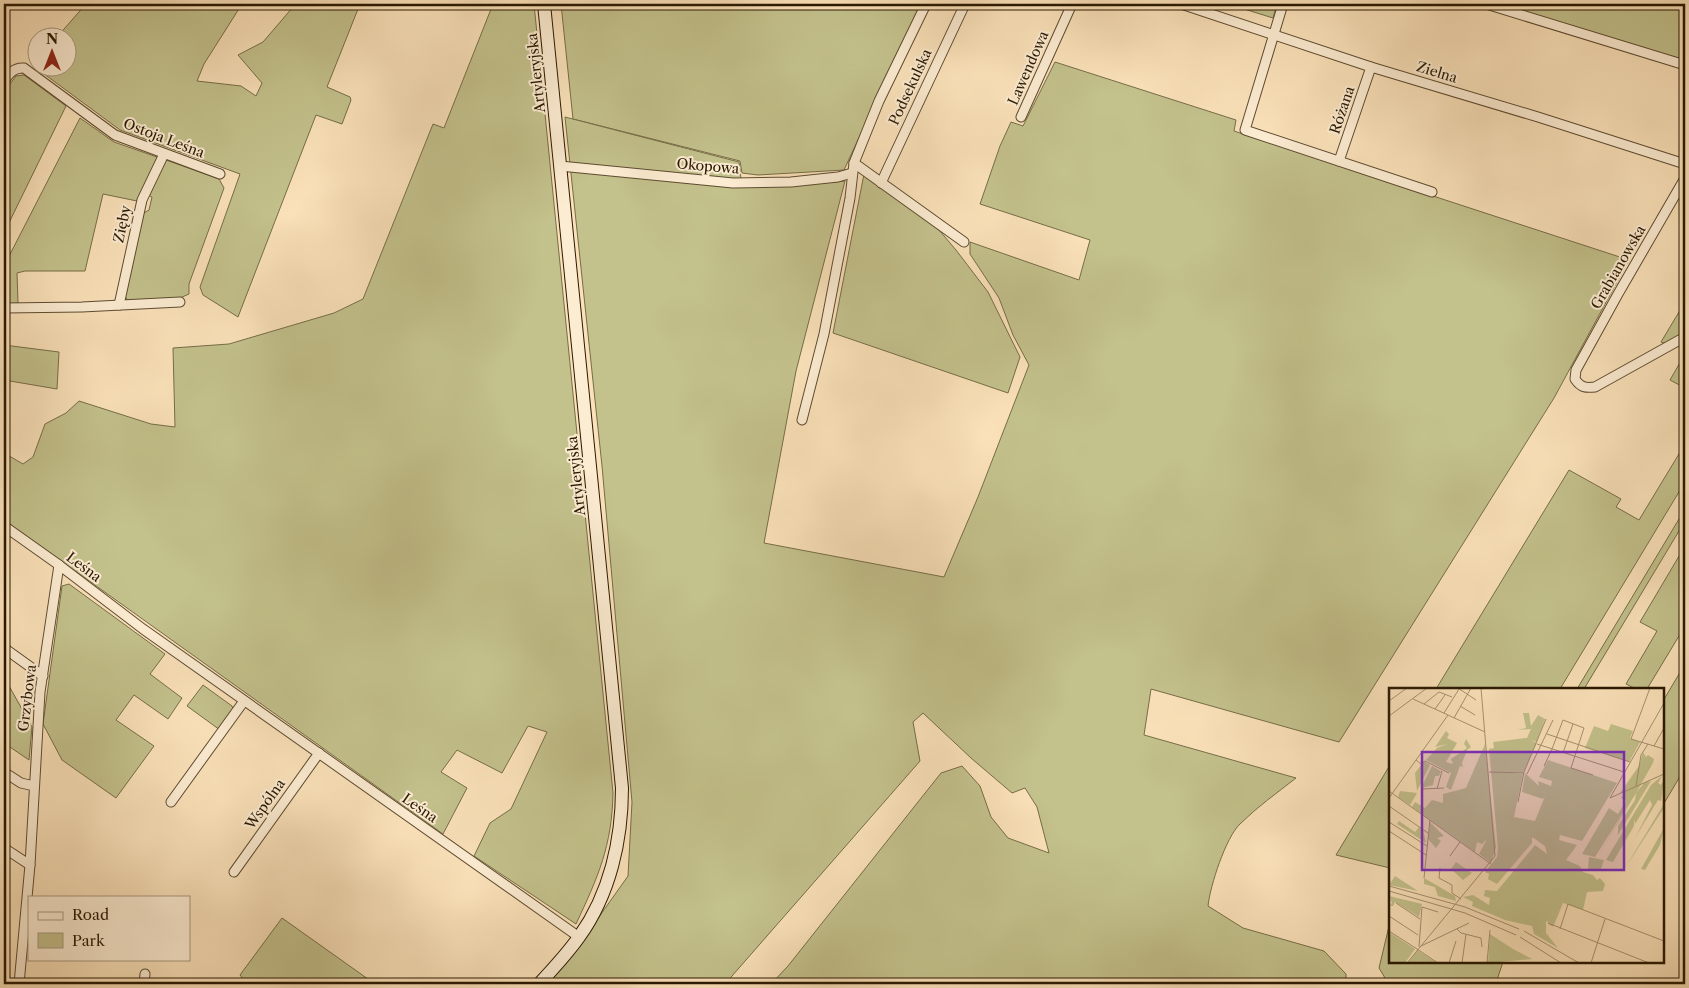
<svg xmlns="http://www.w3.org/2000/svg" width="1689" height="988" font-family="'Libre Caslon Text',serif">
	<style>
		.green { fill: #c3c18c; stroke: #766d47 }
		.lines { fill: none; stroke-linecap: round; stroke-linejoin: round }
		.street-casing { stroke: #5e4b30; stroke-width: 11 }
		.secondary-casing { stroke: #2a1902; stroke-width: 14 }
		.street { stroke: #fcecd2; stroke-width: 9 }
		.secondary { stroke: #fcecd2; stroke-width: 12 }
		.labels { text-anchor: middle; stroke-width: 4; stroke-linejoin: round; paint-order: stroke }
		.street-label { font-size: 14px; fill: #2a1902; stroke: #fcecd2 }
		.inset-road { fill: none; stroke: #a79170; stroke-width: 1 }
		.view { fill: #7b2cbf; fill-opacity: 0.15; stroke: #7b2cbf; stroke-width: 2.5 }
		.inset-edge { fill: none; stroke: #2a1902; stroke-width: 2.5 }
	</style>
	<rect width="100%" height="100%" fill="#fae1b9"/>
	<filter id="stains"><feTurbulence type="fractalNoise" baseFrequency=".004" numOctaves="4"/><feColorMatrix values="0 0 0 0 .2 0 0 0 0 .09 0 0 0 0 .02 0 0 0 .5 -.17"/></filter>
	<radialGradient id="worn" r=".72"><stop offset=".6" stop-color="#630" stop-opacity="0"/><stop offset="1" stop-color="#630" stop-opacity=".3"/></radialGradient>
	<g class="green">
		<polygon points="86,4 242,4 204,64 197,81 241,86 256,96 262,83 238,55 263,42 293,7 299,4 360,4 327,87 350,97 351,100 342,124 316,115 238,317 203,295 200,287 240,174 120,130 32,65 37,59 38,68 68,68 68,38 57,37"/>
		<path d="M493,4H534L613,793C612,846 598,877 576,924L474,856L490,823L511,809L547,732L528,726L502,773L457,750L441,772L467,788L443,834L4,520V453L23,464L33,457L45,424L66,413L79,401L151,424L175,427L173,348L229,344L334,313L363,299L433,124L444,128Z"/>
		<polygon points="561,4 921,4 844,170 758,175 742,173 740,161 573,119"/>
		<polygon points="1228,4 1277,4 1273,18"/>
		<polygon points="1496,4 1685,4 1685,63"/>
		<path d="M1055,62L1236,120L1234,131L1629,260L1554,398L1339,742L1151,689L1144,735L1296,778C1277,793 1257,807 1240,824C1226,837 1210,886 1208,906L1243,928L1324,951L1346,974V984H771L788,966L941,773L962,766L980,786L991,817L1008,838L1049,853L1037,807L1025,788L1012,793L971,758L923,713L913,722L920,761L725,984H544L589,931L628,876L632,802L602,466L565,117L739,162L742,187L790,186L845,181L796,371L764,543L944,577L978,497L1029,365L1013,335L999,298L970,254V242L1079,280L1090,240L980,204L1000,146L1011,122L1023,126Z"/>
		<polygon points="24,75 66,106 4,233 4,92 16,76"/>
		<polygon points="80,118 114,142 157,157 157,164 137,201 103,194 85,271 25,271 17,273 18,303 4,304 4,266"/>
		<polygon points="166,160 219,179 224,188 189,284 189,294 180,298 129,302 124,295 142,214 149,210 152,197 148,195"/>
		<polygon points="864,174 939,230 956,250 988,292 1020,357 1008,393 833,333"/>
		<polygon points="1685,302 1685,336 1669,345 1661,342"/>
		<polygon points="4,345 59,352 57,389 4,380"/>
		<polygon points="1685,354 1685,388 1670,380"/>
		<polygon points="1685,444 1685,482 1560,689 1436,689 1569,470 1621,499 1616,507 1639,520"/>
		<polygon points="1685,509 1685,521 1584,689 1577,689"/>
		<polygon points="1685,546 1685,626 1647,689 1636,689 1626,684 1657,631 1640,622"/>
		<polygon points="69,584 165,654 150,674 182,698 168,719 134,695 116,720 154,746 116,798 62,760 43,724 62,586"/>
		<polygon points="1685,664 1685,768 1663,805 1663,701"/>
		<polygon points="4,677 32,727 29,760 4,743"/>
		<polygon points="203,685 232,706 234,710 220,730 187,706"/>
		<polygon points="1390,765 1390,868 1336,855"/>
		<polygon points="282,918 375,984 247,984 240,975"/>
		<polygon points="1390,922 1390,962 1503,962 1496,983 1491,984 1388,983 1379,968"/>
	</g>
	<g class="lines">
		<g class="street-casing">
			<g id="street">
				<polyline points="1181,4 1371,67 1538,117 1685,164"/>
				<polyline points="1283,4 1245,130 1432,192"/>
				<polyline points="1486,4 1685,65"/>
				<path d="M4,81C9,74 14,67 24,68L115,135L220,174"/>
				<polyline points="1021,117 1072,4"/>
				<polyline points="1339,161 1371,67"/>
				<polyline points="854,163 964,242"/>
				<polyline points="560,166 733,183 791,182 838,177 852,173"/>
				<path d="M1685,178L1618,294L1576,370L1575,379C1581,388 1586,388 1595,387L1685,337"/>
				<polyline points="881,183 965,4"/>
				<polyline points="119,305 142,200 164,154"/>
				<polyline points="4,308 82,307 180,302"/>
				<polyline points="802,420 824,334 850,198 854,163 879,101 926,4"/>
				<polyline points="4,526 59,565 143,629 579,937"/>
				<polyline points="4,648 43,676"/>
				<polyline points="4,772 21,783 34,786"/>
				<polyline points="171,802 244,701"/>
				<polyline points="4,848 30,865"/>
				<polyline points="234,872 319,753"/>
				<polyline points="19,984 30,865 40,692 59,565"/>
				<polyline points="144,984 145,974"/>
			</g>
		</g>
		<g class="secondary-casing">
			<path id="secondary" d="M539,984C553,969 567,954 579,937C610,894 622,840 622,788L544,4"/>
		</g>
		<use href="#street" class="street"/>
		<use href="#secondary" class="secondary"/>
	</g>
	<g class="labels">
		<g class="street-label">
			<text transform="translate(1028 68) rotate(-66)" y="5">Lawendowa</text>
			<text transform="translate(1437 72) rotate(17)" y="5">Zielna</text>
			<text transform="translate(536 73) rotate(-96)" y="5">Artyleryjska</text>
			<text transform="translate(910 87) rotate(-65)" y="5">Podsekulska</text>
			<text transform="translate(1342 110) rotate(-71)" y="5">Różana</text>
			<text transform="translate(164 138) rotate(21)" y="5">Ostoja Leśna</text>
			<text transform="translate(708 166) rotate(5)" y="5">Okopowa</text>
			<text transform="translate(122 224) rotate(-78)" y="5">Zięby</text>
			<text transform="translate(1618 267) rotate(-60)" y="5">Grabianowska</text>
			<text transform="translate(576 476) rotate(-96)" y="5">Artyleryjska</text>
			<text transform="translate(84 567) rotate(37)" y="5">Leśna</text>
			<text transform="translate(27 698) rotate(-83)" y="5">Grzybowa</text>
			<text transform="translate(265 804) rotate(-55)" y="5">Wspólna</text>
			<text transform="translate(420 808) rotate(35)" y="5">Leśna</text>
		</g>
	</g>
	<g transform="translate(1389 688)">
		<rect width="275" height="275" fill="#fae1b9"/>
		<path d="M134,25H140L142,38L149,27L156,31L148,54L142,52L148,55L134,85H122L134,86L125,129L146,133L156,108L154,111L133,104L136,85L150,98L149,93L162,98L163,93L150,89L159,72L228,95L193,153L171,147L170,152L188,157L177,172L191,178L194,184L204,187L208,192L211,190L216,196L214,203L198,204L194,222L174,215L165,237L157,233V245L169,260L145,246L143,238L116,232L83,218L84,214L74,209L84,207L100,217L101,210L95,208L96,202L108,203L146,157L158,166L156,158L143,149V155L108,196L99,191L100,186L96,184L108,169L109,160L100,61L105,60L104,54L138,50L142,41L128,42L137,40ZM222,36L244,43L241,50L251,54L240,74L196,60L205,38L219,43ZM57,43L60,46L58,50L68,55L57,74L64,76L62,71L78,60L75,56L77,51L82,59L78,62L73,75L74,79L71,78L62,102L57,99L62,85L37,72L48,60L58,56L46,59ZM96,56L107,159L102,175L90,166L98,151L93,156L88,154L86,164L23,119L26,114L36,120L43,112L54,115V106L77,100ZM254,64L257,69L259,67L265,71L264,75L247,105L255,95L262,93L229,147V138L246,112L247,105L208,170L240,115L206,169L193,166L220,120L229,126L237,113L232,110L236,104L231,105L250,78ZM35,73L41,77L28,103L26,85ZM43,78L52,83L50,88H46L44,97L32,100ZM273,88L269,95L272,97L275,92L272,113L269,112L246,150L263,117L261,112L246,136L245,131V138L224,174L217,172L262,97ZM11,103L28,105L21,117L9,109ZM275,116V120L238,177L245,165ZM10,133L26,144L30,139L34,142L37,155L8,136ZM41,134L55,148L48,150L52,153L47,160L39,151ZM275,140L271,157L256,182L252,181ZM200,169L215,172L212,181L199,182ZM67,174L83,185L74,192L62,181ZM6,188L29,203L0,197ZM35,190L66,208L67,213L49,208L46,199L35,196ZM0,208L33,216L30,229L6,214L4,218H0L3,215ZM0,244L26,261L16,275H0ZM101,246L124,261L143,271L99,275ZM28,262L48,275H19Z" fill="#c3c18c"/>
		<path class="inset-road" d="M69,0L87,12M261,0L242,51L275,61M24,11L96,44M0,13L18,0M275,15L221,110L275,86M35,16L50,4L63,9M71,18L86,27M46,21L56,7M55,25L70,1M0,28L38,0M65,30L82,0M158,46L241,74M148,56L235,84M265,58L275,40M163,61L174,32L195,40L182,80L204,87M174,65L184,36M27,72L32,76L36,73L60,85M155,78L163,61M100,84L135,85M138,86L164,32M247,98L252,67L259,56M33,101L55,100M48,101L53,83M0,103L102,176M0,110L59,27M129,114L135,84L157,31M0,118L39,145M0,134L38,158M0,143L37,167M61,168L71,154M51,180L50,190L63,197V205L72,211M35,190L41,132M0,198L76,219L130,241M0,203L76,225L127,247M7,215L31,231M0,228L29,247M164,238L159,235L260,275M68,241L72,245L92,250L93,259M171,241L179,216L275,253M0,243L28,261M135,243L190,275M131,249L172,275M32,258L80,235M30,259L33,219L49,224M28,261L49,275M18,275L106,168L92,0M60,275L67,253M73,275L77,246M98,275L101,242M202,275L216,231"/>
		<path class="view" d="M33,64H235V182H33Z"/>
		<rect width="275" height="275" class="inset-edge"/>
	</g>
	<rect width="1689" height="988" fill="none" stroke="#fae1b9" stroke-width="20"/>
	<rect x="5" y="5" width="1679" height="978" fill="none" stroke="#2a1902" stroke-width="2.5"/>
	<rect x="10" y="10" width="1669" height="968" fill="none" stroke="#2a1902"/>
	<rect x="28" y="896" width="162" height="65" fill="#fcecd2" stroke="#a8987f"/>
	<rect x="38" y="912" width="25" height="8" fill="#fcecd2" stroke="#a8987f"/>
	<text x="72" y="920" font-size="15" fill="#2a1902">Road</text>
	<rect x="38" y="933" width="25" height="15" fill="#c3c18c" stroke="#a8987f"/>
	<text x="72" y="946" font-size="15" fill="#2a1902">Park</text>
	<g transform="translate(52 52)"><circle r="24" fill="#fcecd2" stroke="#a8987f"/>
	<path d="M0-4L9 19L0 12L-9 19Z" fill="#8f2418"/>
	<text y="-8" font-size="14" font-weight="bold" text-anchor="middle" fill="#2a1902">N</text>
	</g>
	<rect width="100%" height="100%" filter="url(#stains)"/>
	<rect width="100%" height="100%" fill="url(#worn)"/>
</svg>
